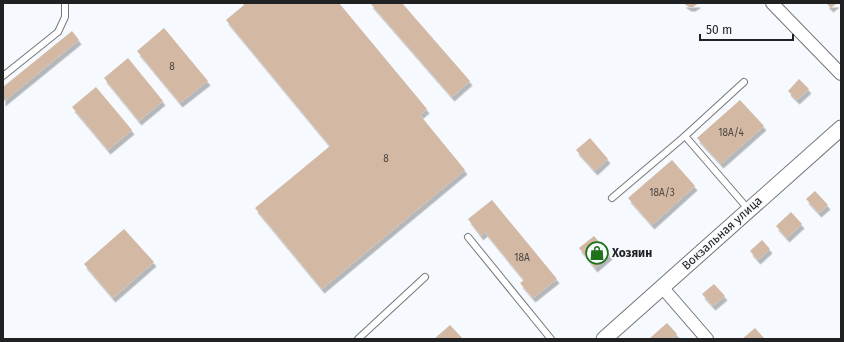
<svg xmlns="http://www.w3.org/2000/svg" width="844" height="342" font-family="'Fira Sans',sans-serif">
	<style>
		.building { fill: #d3b9a4; filter: url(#shadow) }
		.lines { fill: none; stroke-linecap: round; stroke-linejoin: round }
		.service-casing { stroke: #75777b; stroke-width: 8 }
		.minor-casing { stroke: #75777b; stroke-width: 14 }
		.tertiary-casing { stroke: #75777b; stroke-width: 17 }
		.service { stroke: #fff; stroke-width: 6 }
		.minor { stroke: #fff; stroke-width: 12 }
		.tertiary { stroke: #fff; stroke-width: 15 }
		.labels { text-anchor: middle; stroke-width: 3; stroke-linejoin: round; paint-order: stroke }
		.number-label { font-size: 10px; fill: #4d4742 }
		.street-label { font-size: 12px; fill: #202122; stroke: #f6f9fd }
		.poi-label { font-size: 12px; font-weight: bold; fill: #202122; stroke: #f6f9fd; text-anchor: start }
	</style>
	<defs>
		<filter id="shadow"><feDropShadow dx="2.5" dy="4.5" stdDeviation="0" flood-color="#0004"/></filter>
	</defs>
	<rect width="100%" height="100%" fill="#f6f9fd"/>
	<g class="building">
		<polygon points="242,3 339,3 427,109 420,115 465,170 322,289 255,208 330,146 226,20 244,5"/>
		<polygon points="370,3 402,3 470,81 452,97"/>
		<polygon points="683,3 699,3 693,7 689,7"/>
		<polygon points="826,3 837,3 831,8"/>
		<polygon points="164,28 208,81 180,103 137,51"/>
		<polygon points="72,31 79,40 3,102 3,87"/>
		<polygon points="128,58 163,101 139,121 104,78"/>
		<polygon points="799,79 809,89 797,100 788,91"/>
		<polygon points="96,87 132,130 108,150 72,107"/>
		<polygon points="740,100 764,126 721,164 697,138"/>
		<polygon points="590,138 608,159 595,171 576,150"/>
		<polygon points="672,160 695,186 652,225 628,198"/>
		<polygon points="815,191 828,205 819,213 806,199"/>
		<polygon points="492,200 557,279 533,298 520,283 524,280 485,232 481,236 468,219"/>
		<polygon points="791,212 802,224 787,238 776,226"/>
		<polygon points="124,229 154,262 113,298 84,264"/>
		<polygon points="594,236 610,255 595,268 579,248"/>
		<polygon points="762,240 770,249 758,260 750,251"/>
		<polygon points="714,284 725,296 713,306 702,294"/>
		<polygon points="667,323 677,334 672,339 649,339"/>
		<polygon points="450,325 463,339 434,339"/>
		<polygon points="755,328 765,339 742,339"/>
	</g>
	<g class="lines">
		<g class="service-casing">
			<g id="service">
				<polyline points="3,76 58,32 65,17 65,3"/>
				<polyline points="685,136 749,210"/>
				<polyline points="612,198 685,136 744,82"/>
				<polyline points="468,237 551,339"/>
				<polyline points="358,339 425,277"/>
			</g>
		</g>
		<g class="minor-casing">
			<g id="minor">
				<polyline points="772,3 841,74"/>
				<polyline points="662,287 707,339"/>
			</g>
		</g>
		<g class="tertiary-casing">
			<polyline id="tertiary" points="604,339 841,128"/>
		</g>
		<use href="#service" class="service"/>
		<use href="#minor" class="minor"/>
		<use href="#tertiary" class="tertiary"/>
	</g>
	<defs>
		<g id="shop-ring" transform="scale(1.15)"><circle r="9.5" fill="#f6f9fd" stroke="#207119" stroke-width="1.5"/><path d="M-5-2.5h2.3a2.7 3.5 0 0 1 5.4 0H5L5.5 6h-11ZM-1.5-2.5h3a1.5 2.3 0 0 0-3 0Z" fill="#207119"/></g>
	</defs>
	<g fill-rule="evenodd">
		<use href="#shop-ring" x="597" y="253"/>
	</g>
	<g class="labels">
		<g class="number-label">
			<text x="172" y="70">8</text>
			<text x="731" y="136">18А/4</text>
			<text x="386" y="162">8</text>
			<text x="662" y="196">18А/3</text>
			<text x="522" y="261">18А</text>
		</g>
		<g class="street-label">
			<text transform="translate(722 233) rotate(-42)" y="4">Вокзальная улица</text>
		</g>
		<g class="poi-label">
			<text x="612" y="257">Хозяин</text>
		</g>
	</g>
	<rect width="844" height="342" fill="none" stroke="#202122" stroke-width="8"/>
	<path d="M700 34v6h93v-6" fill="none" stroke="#202122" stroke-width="2"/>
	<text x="706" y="34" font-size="12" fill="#202122" stroke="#f6f9fd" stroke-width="3" paint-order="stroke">50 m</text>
</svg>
